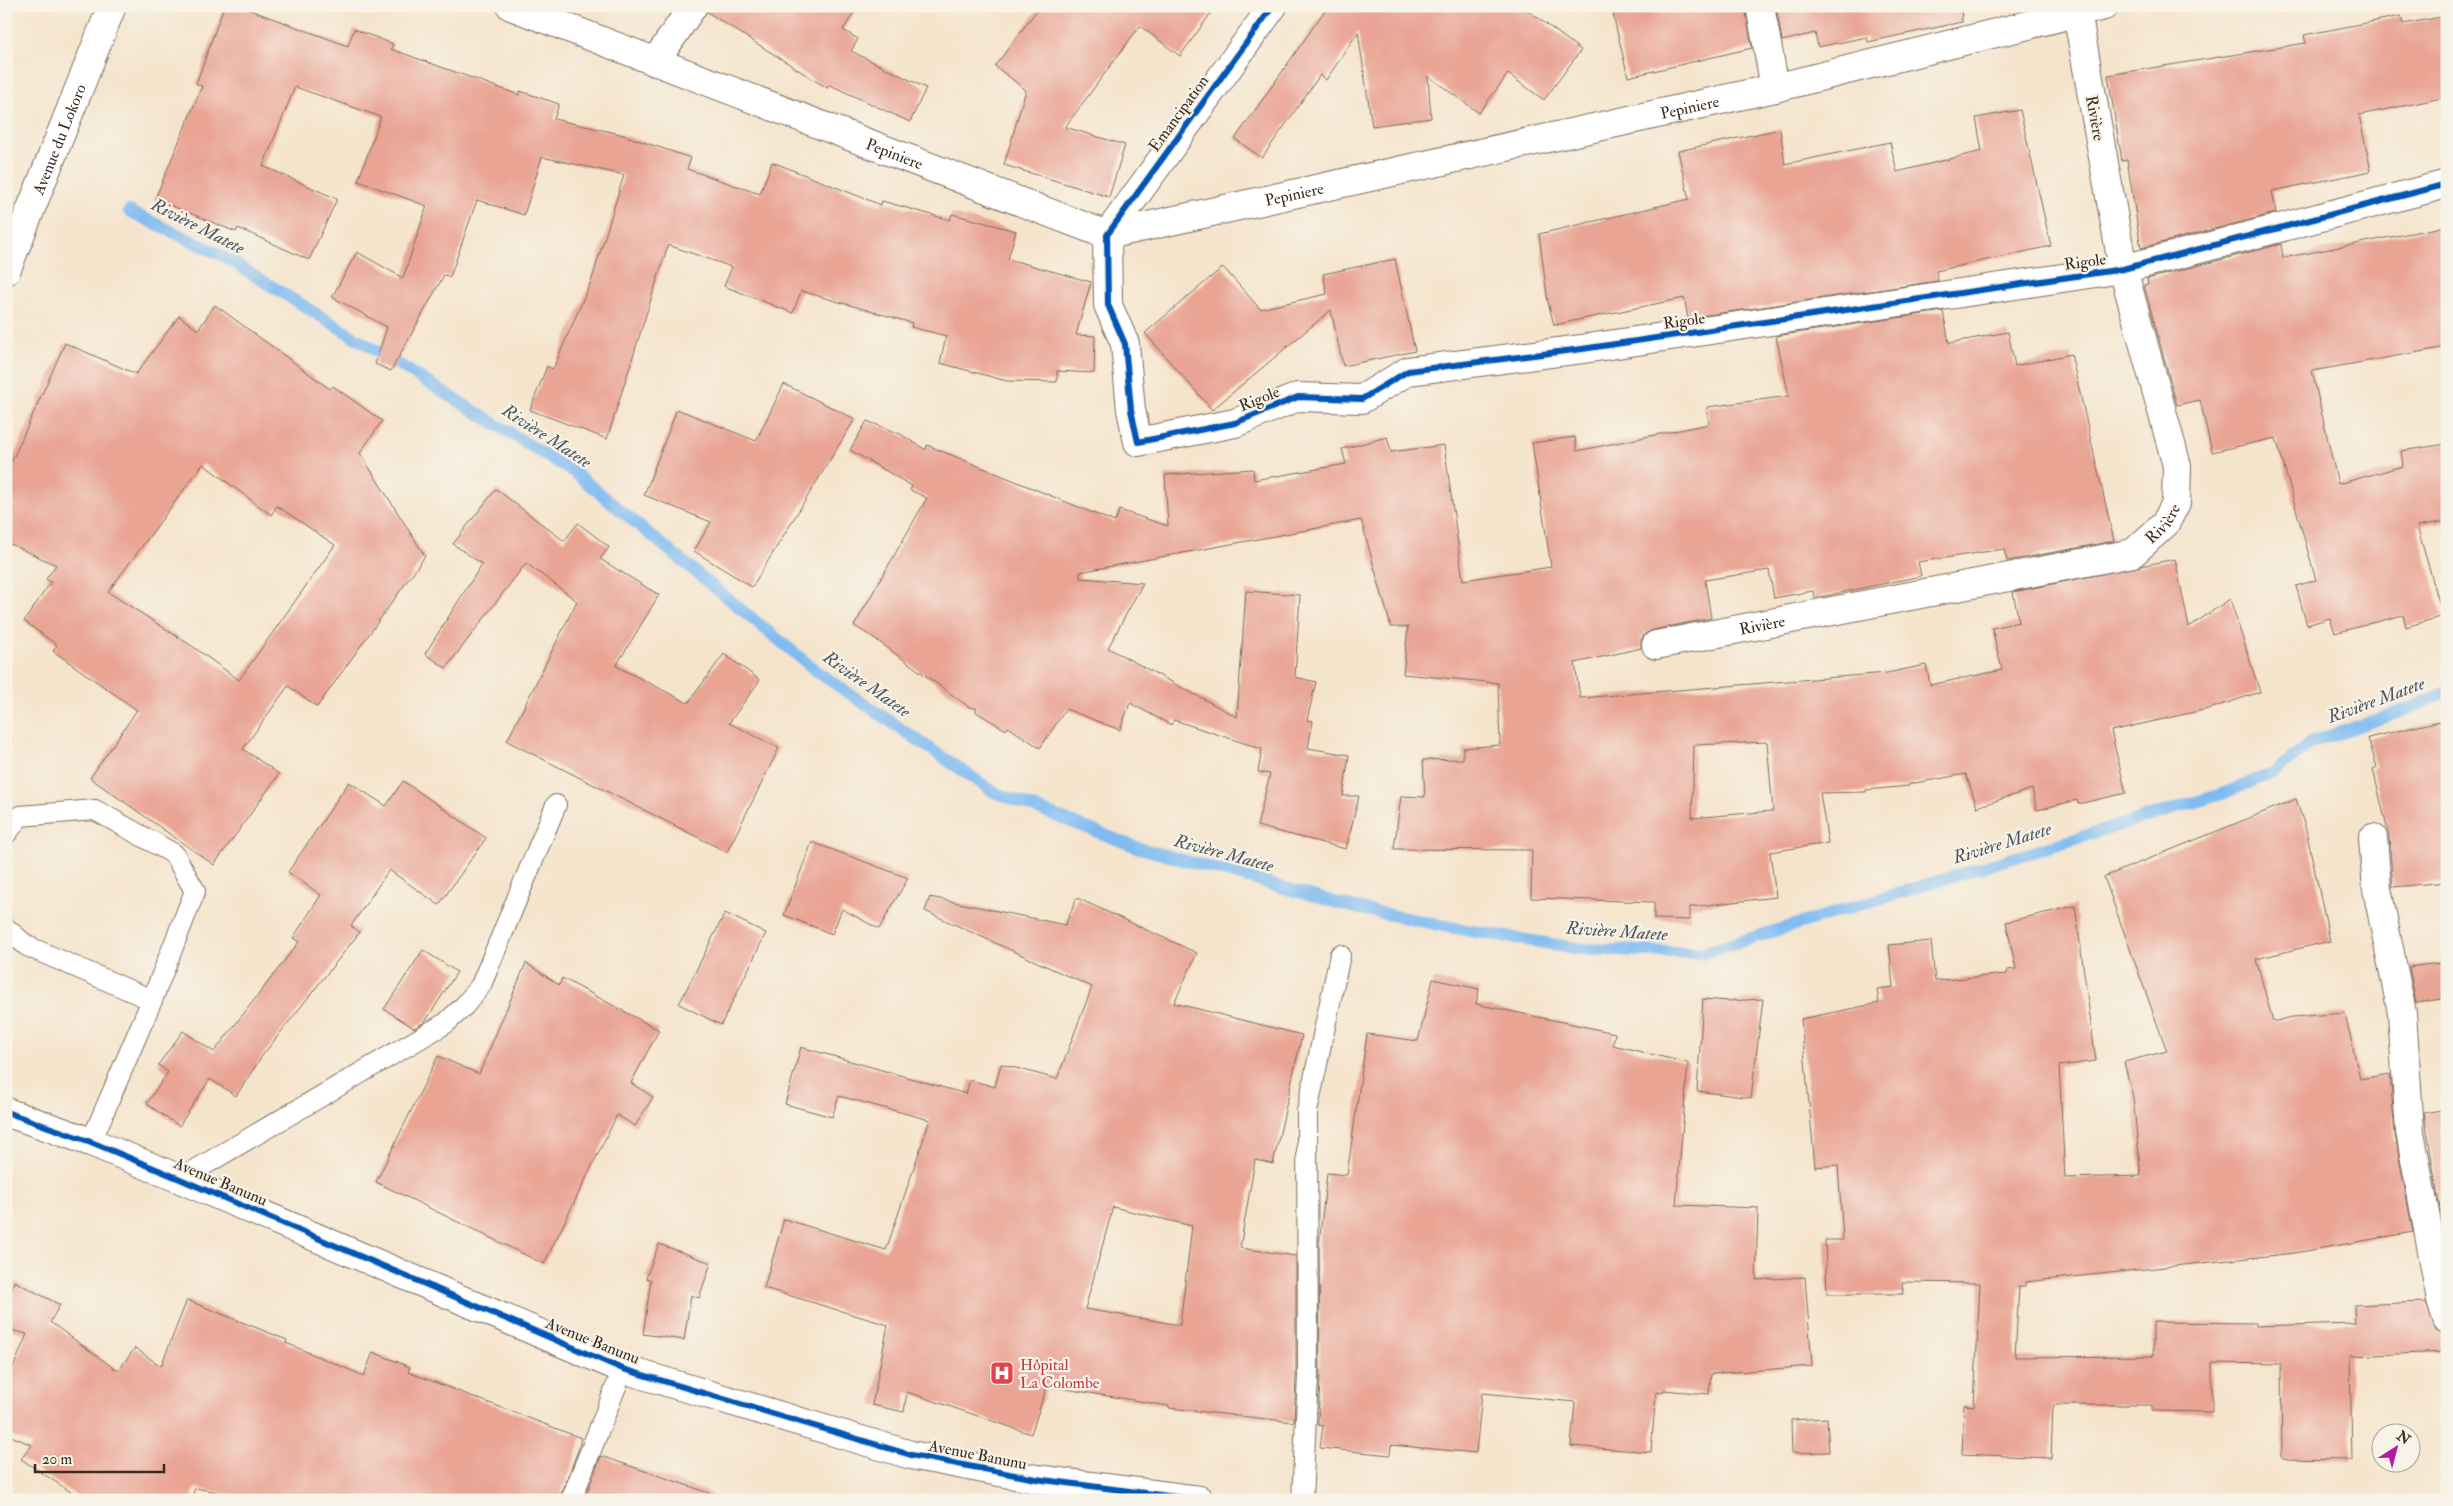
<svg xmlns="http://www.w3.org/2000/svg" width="2453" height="1506" font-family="'IM FELL Double Pica',serif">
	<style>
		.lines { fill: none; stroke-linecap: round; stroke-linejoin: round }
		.stream { stroke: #7fbbf1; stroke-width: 12 }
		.building { fill: #e9a494; fill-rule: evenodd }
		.service-casing { stroke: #7c6b5b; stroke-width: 22 }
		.minor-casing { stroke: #7c6b5b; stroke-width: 30 }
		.tertiary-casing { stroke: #7c6b5b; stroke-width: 30 }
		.service { stroke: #fff; stroke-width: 20 }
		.minor { stroke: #fff; stroke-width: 28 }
		.tertiary { stroke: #fff; stroke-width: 28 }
		.cycleway-casing { stroke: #f7f3e8; stroke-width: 9 }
		.cycleway { stroke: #0057b8; stroke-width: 6 }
		.labels { text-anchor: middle; stroke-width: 4.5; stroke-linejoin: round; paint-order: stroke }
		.street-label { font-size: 16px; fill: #3b2a1e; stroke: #f7f3e8 }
		.health-label { font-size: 16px; fill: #be3a42; stroke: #f7f3e8; text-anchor: start }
		.water-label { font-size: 18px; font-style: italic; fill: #4f565d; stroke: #f7f3e8 }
	</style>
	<rect width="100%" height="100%" fill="#f7f3e8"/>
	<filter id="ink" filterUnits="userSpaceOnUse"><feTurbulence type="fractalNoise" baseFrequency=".02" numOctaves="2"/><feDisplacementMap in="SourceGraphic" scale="10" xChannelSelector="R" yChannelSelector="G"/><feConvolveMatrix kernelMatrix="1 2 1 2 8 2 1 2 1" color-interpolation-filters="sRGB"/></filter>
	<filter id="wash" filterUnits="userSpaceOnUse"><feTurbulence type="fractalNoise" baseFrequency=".0096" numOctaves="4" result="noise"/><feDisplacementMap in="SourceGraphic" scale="20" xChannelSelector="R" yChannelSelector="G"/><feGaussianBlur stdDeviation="1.12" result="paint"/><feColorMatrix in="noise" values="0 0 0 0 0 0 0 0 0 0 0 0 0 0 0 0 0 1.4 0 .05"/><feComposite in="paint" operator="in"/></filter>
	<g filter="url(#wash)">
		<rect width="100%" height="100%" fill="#f5e4cc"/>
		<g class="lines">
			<polyline class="stream" points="129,211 221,255 575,473 819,673 994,792 1136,847 1356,908 1465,930 1582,949 1703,953 2222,794 2275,772 2312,742 2405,710 2447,692"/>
		</g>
		<g id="blocks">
			<g class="building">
				<polygon points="224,6 239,6 348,46 354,29 393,44 391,49 519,95 520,91 559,104 554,119 620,134 691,158 687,169 760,194 772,162 881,205 882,201 950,220 952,214 1016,231 1008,259 1091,282 1076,335 1095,336 1094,373 1057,371 1057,382 1007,381 940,363 946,336 911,327 912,323 801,291 793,313 724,286 732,267 668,245 607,439 530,410 547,366 553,369 592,279 624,175 542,157 524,215 477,200 450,277 444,275 391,371 375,364 387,327 332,297 357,252 403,278 427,206 358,181 381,117 295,87 263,166 337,199 309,260 238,228 236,232 155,199 202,86 196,84"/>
				<polygon points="708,6 858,6 843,30 858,39 851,51 926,88 910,122 830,85 827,88 707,12"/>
				<polygon points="1040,6 1216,6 1180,56 1140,26 1065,127 1125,145 1109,197 1004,165 1026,90 995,66"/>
				<polygon points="1328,6 1522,6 1581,50 1544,100 1508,74 1479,113 1428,76 1431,118 1372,126 1358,32 1326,80 1320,75 1262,158 1235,139"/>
				<polygon points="1611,6 1745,6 1752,48 1628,77"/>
				<polygon points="1776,6 1961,6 1962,22 1868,42 1867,37 1818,47 1815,33 1782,41"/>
				<polygon points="2401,16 2403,24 2447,16 2447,97 2359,115 2371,171 2272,191 2276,213 2141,248 2127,160 2122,161 2108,75 2306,43 2304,35"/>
				<polygon points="2020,110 2051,246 1936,271 1938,281 1688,318 1684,298 1554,325 1548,302 1539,234 1689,199 1678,151 1780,129 1785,164 1890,142 1897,172 1982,151 1976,118"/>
				<polygon points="2447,226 2447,347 2312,371 2338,484 2403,466 2401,451 2447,444 2447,521 2417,526 2443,616 2406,627 2403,615 2335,633 2330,618 2307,625 2296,586 2316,580 2276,438 2212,452 2200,400 2177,405 2144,285 2148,284 2147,279 2281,244 2283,258"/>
				<polygon points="1395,259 1415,351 1343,366 1331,310 1212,410 1145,333 1223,267 1260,309 1327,294 1323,274"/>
				<path d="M215,305L330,389L333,386L382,421L360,453L425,556L317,707L288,686L243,749L279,774L214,865L90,778L137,710L53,651L57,645L24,621L51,582L46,579L56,565L6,542V474L65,343L136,374L179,316L198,330ZM203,464L271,515L277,506L335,545L239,680L192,646L108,592Z"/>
				<path d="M1943,311L1949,343L2008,332L2015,366L2071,354L2114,541L2007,561L2004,549L1918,562L1921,576L1815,598L1813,591L1774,598L1769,570L1705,580L1711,618L1653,630L1646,633L1641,639V648L1575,663L1580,698L1887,673L1926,665L1930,685L2002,670L1992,628L2019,622L2013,592L2175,559L2189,627L2230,599L2260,692L2212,708L2111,731L2126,793L2078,804L2077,800L2037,810L2032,789L1977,807L1966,774L1909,784V786L1866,790V792L1820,793L1828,843L1770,852L1776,897L1690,907V920L1654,919V902L1531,898L1532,850L1394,849L1401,796L1425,797L1423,760L1463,759V748L1500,745L1498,683L1403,674L1408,627H1391L1361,520L1080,572V578L1143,583L1108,648L1237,717L1246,591L1300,595L1295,677L1316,682L1307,720L1313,721L1308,748L1349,755L1343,796H1359L1346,849L1257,826L1270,774L1258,772L1262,749L1174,720L1171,725L1130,703L1120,730L1066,709L1040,748L1008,727L1006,730L976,712V708L969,707L871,636L854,626L927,498L910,490L912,486L850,450L867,421L900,434L926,450L927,445L1115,522L1119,510L1168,526L1165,475L1253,469L1254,480L1346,464L1342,449L1387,437L1391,452L1444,445L1463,580L1551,567L1532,443L1575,437L1577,451L1709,424L1707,407L1789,396L1776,336ZM1767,742L1773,811L1692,818L1694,745Z"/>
				<polygon points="784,384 855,419 752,587 694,551 711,522 644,495 677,409 756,441"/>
				<polygon points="496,489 564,541 578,523 609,547 600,559 659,595 616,666 688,703 724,654 760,680 729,723 779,748 727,852 507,741 577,601 526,563 446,668 425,654 482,564 453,544"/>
				<polygon points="2440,721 2447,747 2447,882 2393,887 2389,836 2373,769 2377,767 2368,738"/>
				<polygon points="403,781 486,838 439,905 389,870 351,926 360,932 262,1056 236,1096 210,1079 179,1126 151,1107 147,1103 168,1072 158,1065 183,1031 214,1052 299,942 293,938 321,895 288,872 349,782 386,806"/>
				<polygon points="2296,799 2306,830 2330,941 2256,959 2273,1022 2292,1017 2345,1013 2360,1079 2390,1074 2395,1135 2413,1232 2295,1253 2025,1282 2025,1286 2019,1286 2015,1357 2153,1356 2153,1322 2256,1323 2256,1326 2355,1323 2354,1305 2426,1302 2436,1330 2447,1334 2447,1352 2350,1356 2352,1460 2282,1459 2281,1364 2212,1363 2212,1412 2152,1411 2152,1405 2053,1405 2051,1458 1962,1454 1964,1405 1974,1406 1980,1283 1902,1282 1903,1294 1827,1294 1825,1240 1843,1240 1838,1165 1815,1167 1801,1019 1879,1003 1877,989 1893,987 1889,945 1931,941 1935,981 2007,974 2007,970 2016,969 2006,922 2075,906 2096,1061 2059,1066 2065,1178 2141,1176 2133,1097 2124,1062 2167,1051 2104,877"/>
				<polygon points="812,842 908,878 879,929 842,909 832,934 784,915"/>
				<path d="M930,897L1065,925L1077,898L1197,953L1174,1003L1302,1035L1273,1164L1255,1160L1240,1248L1296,1256V1376L1294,1422L1169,1408V1406L1047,1386L1031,1434L907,1392L904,1412L872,1405L888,1325L764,1288L784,1219L886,1250L930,1120L839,1096L832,1117L785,1104L801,1047L966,1094L970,1080L995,1087L1001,1064L1057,1079L1092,987L925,911ZM1113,1207L1192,1226L1180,1325L1085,1309Z"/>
				<polygon points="725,913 766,933 721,1025 679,1004"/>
				<polygon points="423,950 457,972 425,1022 414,1028 384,1009"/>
				<polygon points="2447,962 2447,998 2416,1003 2409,967"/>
				<polygon points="526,963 559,985 562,978 659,1030 631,1083 653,1097 635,1126 617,1115 544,1264 376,1182 438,1056 479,1074"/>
				<polygon points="1433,979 1479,989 1476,1004 1615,1033 1613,1045 1688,1063 1676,1205 1758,1208 1756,1280 1805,1277 1812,1366 1711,1374 1709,1394 1663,1390 1663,1393 1656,1392 1651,1452 1571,1446 1575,1402 1482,1393 1476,1453 1391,1445 1390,1455 1320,1448 1323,1426 1318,1425 1320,1376 1319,1244 1327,1173 1347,1175 1367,1034 1418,1041"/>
				<polygon points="1703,999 1728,1001 1763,999 1751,1098 1697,1091"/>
				<polygon points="2447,1109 2447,1226 2443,1227 2424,1113"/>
				<polygon points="659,1244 711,1263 699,1298 691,1295 684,1340 643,1334 651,1280 646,1278"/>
				<polygon points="14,1281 60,1305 50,1322 118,1371 135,1348 161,1366 187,1300 287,1340 286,1343 364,1376 373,1352 410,1367 408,1372 581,1438 579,1448 559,1500 260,1500 195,1488 191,1500 83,1500 21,1459 32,1445 6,1434 6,1385 27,1334 6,1329 6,1310"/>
				<polygon points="1827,1418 1829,1452 1792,1453 1791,1420"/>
				<polygon points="601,1456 712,1494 711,1500 584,1500"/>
			</g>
		</g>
	</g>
	<g filter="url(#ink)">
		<use href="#blocks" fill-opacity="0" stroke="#7c6b5b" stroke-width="1"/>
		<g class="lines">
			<g class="service-casing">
				<g id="service">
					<polyline points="6,834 20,816 95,810 174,854 195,891 152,1000 91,1142"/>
					<polyline points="6,928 27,946 152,1000"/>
					<polyline points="180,1179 446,1023 465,1005 481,985 556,805"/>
					<polyline points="571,1500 623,1369"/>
					<polyline points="1302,1500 1308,1376 1307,1112 1340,955"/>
				</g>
			</g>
			<g class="minor-casing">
				<g id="minor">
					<path id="s1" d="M511,6L1107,235L1775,88L2104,6"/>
					<polyline points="1273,6 1107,235 1108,305 1125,344 1131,410 1138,442 1235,423 1298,397 1362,399 1408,371 1582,349 2123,269 2447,184"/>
					<polyline points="1760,6 1775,88"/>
					<polyline points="655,62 693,6"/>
					<path id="s2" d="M1656,645L2133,553L2165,524L2176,503L2177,466L2123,269L2077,12"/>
					<polyline points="2373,838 2377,889 2402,1013 2410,1132 2441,1300 2447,1319"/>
				</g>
			</g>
			<g class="tertiary-casing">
				<g id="tertiary">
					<path id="s3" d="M6,271L112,6"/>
					<polyline points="6,1112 91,1142 180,1179 623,1369 911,1455 1036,1479 1199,1500"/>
				</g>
			</g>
			<use href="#service" class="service"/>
			<use href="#minor" class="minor"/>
			<use href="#tertiary" class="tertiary"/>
			<g class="cycleway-casing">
				<g id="cycleway">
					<polyline points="1273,6 1107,235 1108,305 1125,344 1131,410 1138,442 1235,423 1298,397 1362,399 1408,371 1582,349 2123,269 2447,184"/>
					<polyline points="6,1112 91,1142 180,1179 623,1369 911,1455 1036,1479 1199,1500"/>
				</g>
			</g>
			<use href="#cycleway" class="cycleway"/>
		</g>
	</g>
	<defs>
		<g id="hospital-square" transform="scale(1.25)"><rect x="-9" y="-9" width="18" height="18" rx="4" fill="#e0444e" stroke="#f7f3e8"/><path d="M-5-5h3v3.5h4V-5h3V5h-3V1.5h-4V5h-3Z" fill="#fff"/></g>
	</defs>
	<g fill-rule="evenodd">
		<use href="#hospital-square" x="1002" y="1373"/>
	</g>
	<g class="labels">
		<g class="street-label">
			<text dy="6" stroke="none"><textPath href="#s1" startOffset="1235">Pepiniere</textPath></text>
			<text transform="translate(1178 113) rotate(-54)" y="6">Emancipation</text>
			<text transform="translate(2096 118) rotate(80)" y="6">Rivière</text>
			<text dy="6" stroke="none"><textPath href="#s3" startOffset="142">Avenue du Lokoro</textPath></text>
			<text dy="6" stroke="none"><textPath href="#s1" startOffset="411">Pepiniere</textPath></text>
			<text dy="6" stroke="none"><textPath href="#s1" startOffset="830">Pepiniere</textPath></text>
			<text transform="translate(2085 261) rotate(-8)" y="6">Rigole</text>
			<text transform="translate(1684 320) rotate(-8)" y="6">Rigole</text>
			<text transform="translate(1259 398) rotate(-22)" y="6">Rigole</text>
			<text dy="6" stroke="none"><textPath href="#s2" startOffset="528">Rivière</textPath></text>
			<text dy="6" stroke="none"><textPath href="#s2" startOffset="108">Rivière</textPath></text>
			<text transform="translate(221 1181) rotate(23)" y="6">Avenue Banunu</text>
			<text transform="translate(593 1340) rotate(22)" y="6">Avenue Banunu</text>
			<text transform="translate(978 1454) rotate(11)" y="6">Avenue Banunu</text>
		</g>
		<g class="health-label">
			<text x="1020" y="1370">Hôpital<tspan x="1020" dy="18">La Colombe</tspan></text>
		</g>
		<g class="water-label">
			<text transform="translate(198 226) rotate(27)" y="6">Rivière Matete</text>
			<text transform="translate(547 436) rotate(33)" y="6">Rivière Matete</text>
			<text transform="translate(867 684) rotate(35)" y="6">Rivière Matete</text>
			<text transform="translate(2376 700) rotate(-20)" y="6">Rivière Matete</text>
			<text transform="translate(2002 843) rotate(-17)" y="6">Rivière Matete</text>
			<text transform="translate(1224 853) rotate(15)" y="6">Rivière Matete</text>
			<text transform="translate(1617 931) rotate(4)" y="6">Rivière Matete</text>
		</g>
	</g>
	<rect width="2453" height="1506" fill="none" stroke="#f7f3e8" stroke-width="25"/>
	<g transform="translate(2396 1448) rotate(36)"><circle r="24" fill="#f7f3e8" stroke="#aca397"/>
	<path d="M0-4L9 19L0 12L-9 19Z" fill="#b5179e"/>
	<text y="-8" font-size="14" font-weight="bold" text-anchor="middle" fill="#3b2a1e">N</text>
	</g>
	<path d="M35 1464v8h129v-8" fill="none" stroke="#3b2a1e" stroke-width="2.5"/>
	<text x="42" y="1464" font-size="15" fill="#3b2a1e" stroke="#f7f3e8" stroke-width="4" paint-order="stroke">20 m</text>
</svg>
